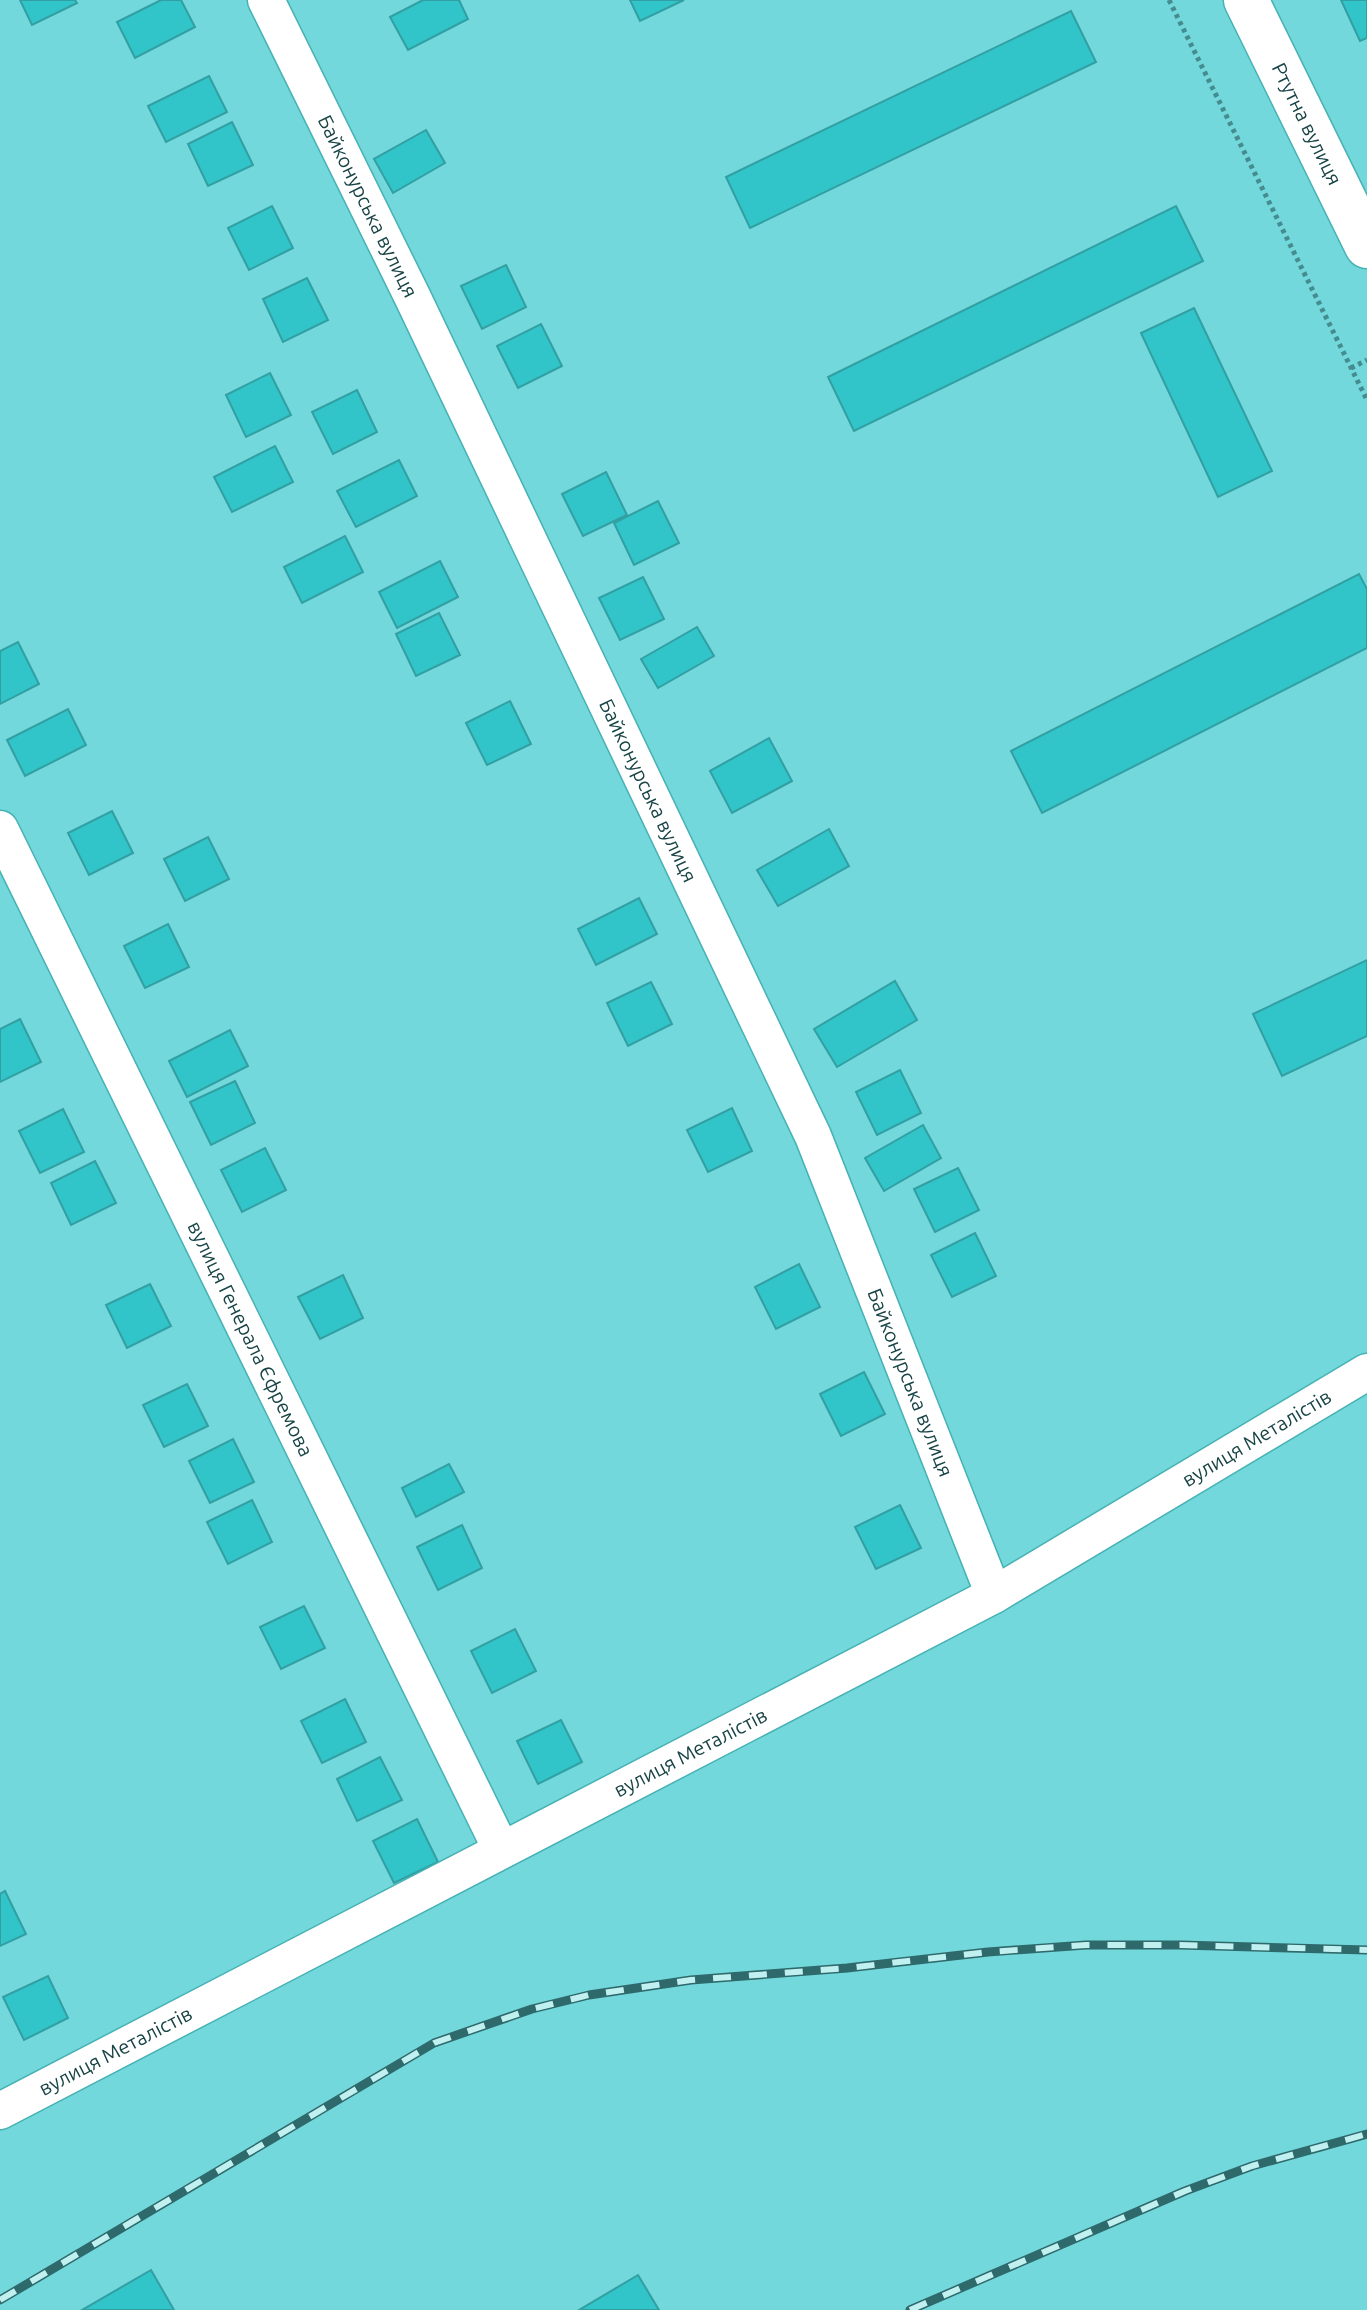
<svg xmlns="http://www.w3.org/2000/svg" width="1367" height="2310" font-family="Ubuntu,sans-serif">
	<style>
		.building { fill: #31c4c8; stroke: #329fa2; stroke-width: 2 }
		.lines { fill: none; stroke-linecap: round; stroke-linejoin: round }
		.street-casing { stroke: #47b1b4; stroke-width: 39 }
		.secondary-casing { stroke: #47b1b4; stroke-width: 47 }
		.path { stroke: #448c8f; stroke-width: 5; stroke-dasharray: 4 4; stroke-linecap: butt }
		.street { stroke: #fff; stroke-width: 36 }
		.secondary { stroke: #fff; stroke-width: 44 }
		.rail-casing { stroke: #2e696b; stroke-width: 9 }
		.rail { stroke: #c1f0f1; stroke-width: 6; stroke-dasharray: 18; stroke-linecap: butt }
		.labels { text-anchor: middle; stroke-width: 8; stroke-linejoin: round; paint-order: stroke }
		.street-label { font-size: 20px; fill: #184446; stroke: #c1f0f1 }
	</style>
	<rect width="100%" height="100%" fill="#72d8db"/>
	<g class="building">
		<polygon points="20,0 75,0 77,3 32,25"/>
		<polygon points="161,0 181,0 195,27 135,58 117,22"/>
		<polygon points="423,0 459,0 468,19 408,50 390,17"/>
		<polygon points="630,0 684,0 640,21"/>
		<polygon points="1341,0 1367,0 1367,38 1360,41"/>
		<polygon points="1071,11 1096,62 750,228 726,177"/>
		<polygon points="209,76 227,112 166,142 148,106"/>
		<polygon points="232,122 253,165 208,186 188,144"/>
		<polygon points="426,130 445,163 393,193 374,159"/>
		<polygon points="272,206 293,248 249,270 228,228"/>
		<polygon points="1176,206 1203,261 854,431 828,377"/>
		<polygon points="506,265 526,307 482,329 461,286"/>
		<polygon points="307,278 328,320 283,342 263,299"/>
		<polygon points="1194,308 1272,471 1218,497 1141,333"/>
		<polygon points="541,324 562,366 518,388 497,346"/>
		<polygon points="270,373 291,415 246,437 226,395"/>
		<polygon points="357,390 377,432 333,454 312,412"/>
		<polygon points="275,446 293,482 232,512 214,477"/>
		<polygon points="399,460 417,496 356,527 337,491"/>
		<polygon points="606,472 627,515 583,536 562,494"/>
		<polygon points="658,501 679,543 634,565 614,523"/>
		<polygon points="345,536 363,572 302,603 284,567"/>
		<polygon points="440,561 458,597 397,628 379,592"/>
		<polygon points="1359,574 1367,589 1367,648 1042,813 1011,751"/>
		<polygon points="643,577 664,619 620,640 599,598"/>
		<polygon points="439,613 460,655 416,676 396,634"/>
		<polygon points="697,627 714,656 658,688 641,659"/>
		<polygon points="18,642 39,684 0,704 0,651"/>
		<polygon points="510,701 531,744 487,765 466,723"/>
		<polygon points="68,709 86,745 25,776 7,740"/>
		<polygon points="769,738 792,781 732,813 710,771"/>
		<polygon points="112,811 133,853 89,875 68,833"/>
		<polygon points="829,829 849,866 778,906 757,870"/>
		<polygon points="208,837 229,879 185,901 164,859"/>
		<polygon points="639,898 657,934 596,965 578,929"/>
		<polygon points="168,924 189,967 145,988 124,946"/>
		<polygon points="1367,960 1367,1036 1282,1076 1253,1014"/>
		<polygon points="895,981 917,1020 837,1067 814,1029"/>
		<polygon points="651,982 672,1024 628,1046 607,1003"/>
		<polygon points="20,1019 41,1062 0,1082 0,1029"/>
		<polygon points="230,1030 248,1066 187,1097 169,1061"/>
		<polygon points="900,1070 921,1113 877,1135 856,1092"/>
		<polygon points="235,1081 255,1123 211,1145 190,1102"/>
		<polygon points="732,1108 752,1151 708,1172 687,1130"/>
		<polygon points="63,1109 84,1152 40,1173 19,1131"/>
		<polygon points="923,1125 941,1158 884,1191 865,1158"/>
		<polygon points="265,1148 286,1190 242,1212 221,1170"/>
		<polygon points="95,1161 116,1203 71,1225 51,1183"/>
		<polygon points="958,1168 979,1210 935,1232 914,1189"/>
		<polygon points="975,1233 996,1276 952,1297 931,1255"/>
		<polygon points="799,1264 820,1307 776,1329 755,1287"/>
		<polygon points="343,1275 363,1318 320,1339 298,1297"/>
		<polygon points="150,1284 171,1326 127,1348 106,1305"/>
		<polygon points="864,1372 885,1414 841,1436 820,1394"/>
		<polygon points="187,1384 208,1426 164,1447 143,1405"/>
		<polygon points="233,1439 254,1482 210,1503 189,1461"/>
		<polygon points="449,1464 464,1492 416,1517 402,1488"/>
		<polygon points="252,1500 272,1542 228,1564 207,1522"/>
		<polygon points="900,1505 921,1548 876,1569 855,1527"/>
		<polygon points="462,1525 482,1568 438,1590 417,1547"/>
		<polygon points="304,1606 325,1648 281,1669 260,1627"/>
		<polygon points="515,1629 536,1671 492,1693 471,1651"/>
		<polygon points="345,1699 366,1742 322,1763 301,1721"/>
		<polygon points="561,1720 582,1762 538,1784 517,1741"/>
		<polygon points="380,1757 402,1800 357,1821 337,1779"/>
		<polygon points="417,1819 438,1862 394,1883 373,1841"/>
		<polygon points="5,1891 26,1934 0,1946 0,1894"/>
		<polygon points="48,1976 68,2018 24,2040 3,1997"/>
		<polygon points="151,2270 174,2310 82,2310"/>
		<polygon points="638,2275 659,2310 579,2310"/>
	</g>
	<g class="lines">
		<g class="street-casing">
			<g id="street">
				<path id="s1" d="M266,0L412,296L813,1136L994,1595"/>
				<path id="s2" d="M0,829L501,1849"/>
				<path id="s3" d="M0,2111L994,1595L1367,1372"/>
			</g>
		</g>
		<g class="secondary-casing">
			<g id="secondary">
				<path id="s4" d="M1246,0L1367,246"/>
			</g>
		</g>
		<g class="path">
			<polyline points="1169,0 1367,400"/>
			<polyline points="1351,368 1367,360"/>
		</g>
		<use href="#street" class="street"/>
		<use href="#secondary" class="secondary"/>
		<g class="rail-casing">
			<g id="rail">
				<polyline points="0,2300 434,2043 532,2009 589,1995 691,1980 847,1968 988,1952 1086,1945 1180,1945 1367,1950"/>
				<polyline points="910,2310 1185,2191 1252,2166 1367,2134"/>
			</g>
		</g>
		<use href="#rail" class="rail"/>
	</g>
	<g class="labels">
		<g class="street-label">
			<text dy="7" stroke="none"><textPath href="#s4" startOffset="138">Ртутна вулиця</textPath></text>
			<text dy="7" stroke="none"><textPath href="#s1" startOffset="230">Байконурська вулиця</textPath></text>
			<text dy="7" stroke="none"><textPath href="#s1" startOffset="878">Байконурська вулиця</textPath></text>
			<text dy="7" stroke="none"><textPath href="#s2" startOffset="568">вулиця Генерала Єфремова</textPath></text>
			<text dy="7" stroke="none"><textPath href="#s1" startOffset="1526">Байконурська вулиця</textPath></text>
			<text dy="7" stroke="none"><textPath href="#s3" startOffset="1426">вулиця Металістів</textPath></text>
			<text dy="7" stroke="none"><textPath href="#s3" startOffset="778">вулиця Металістів</textPath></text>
			<text dy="7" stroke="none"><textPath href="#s3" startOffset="130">вулиця Металістів</textPath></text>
		</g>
	</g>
</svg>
